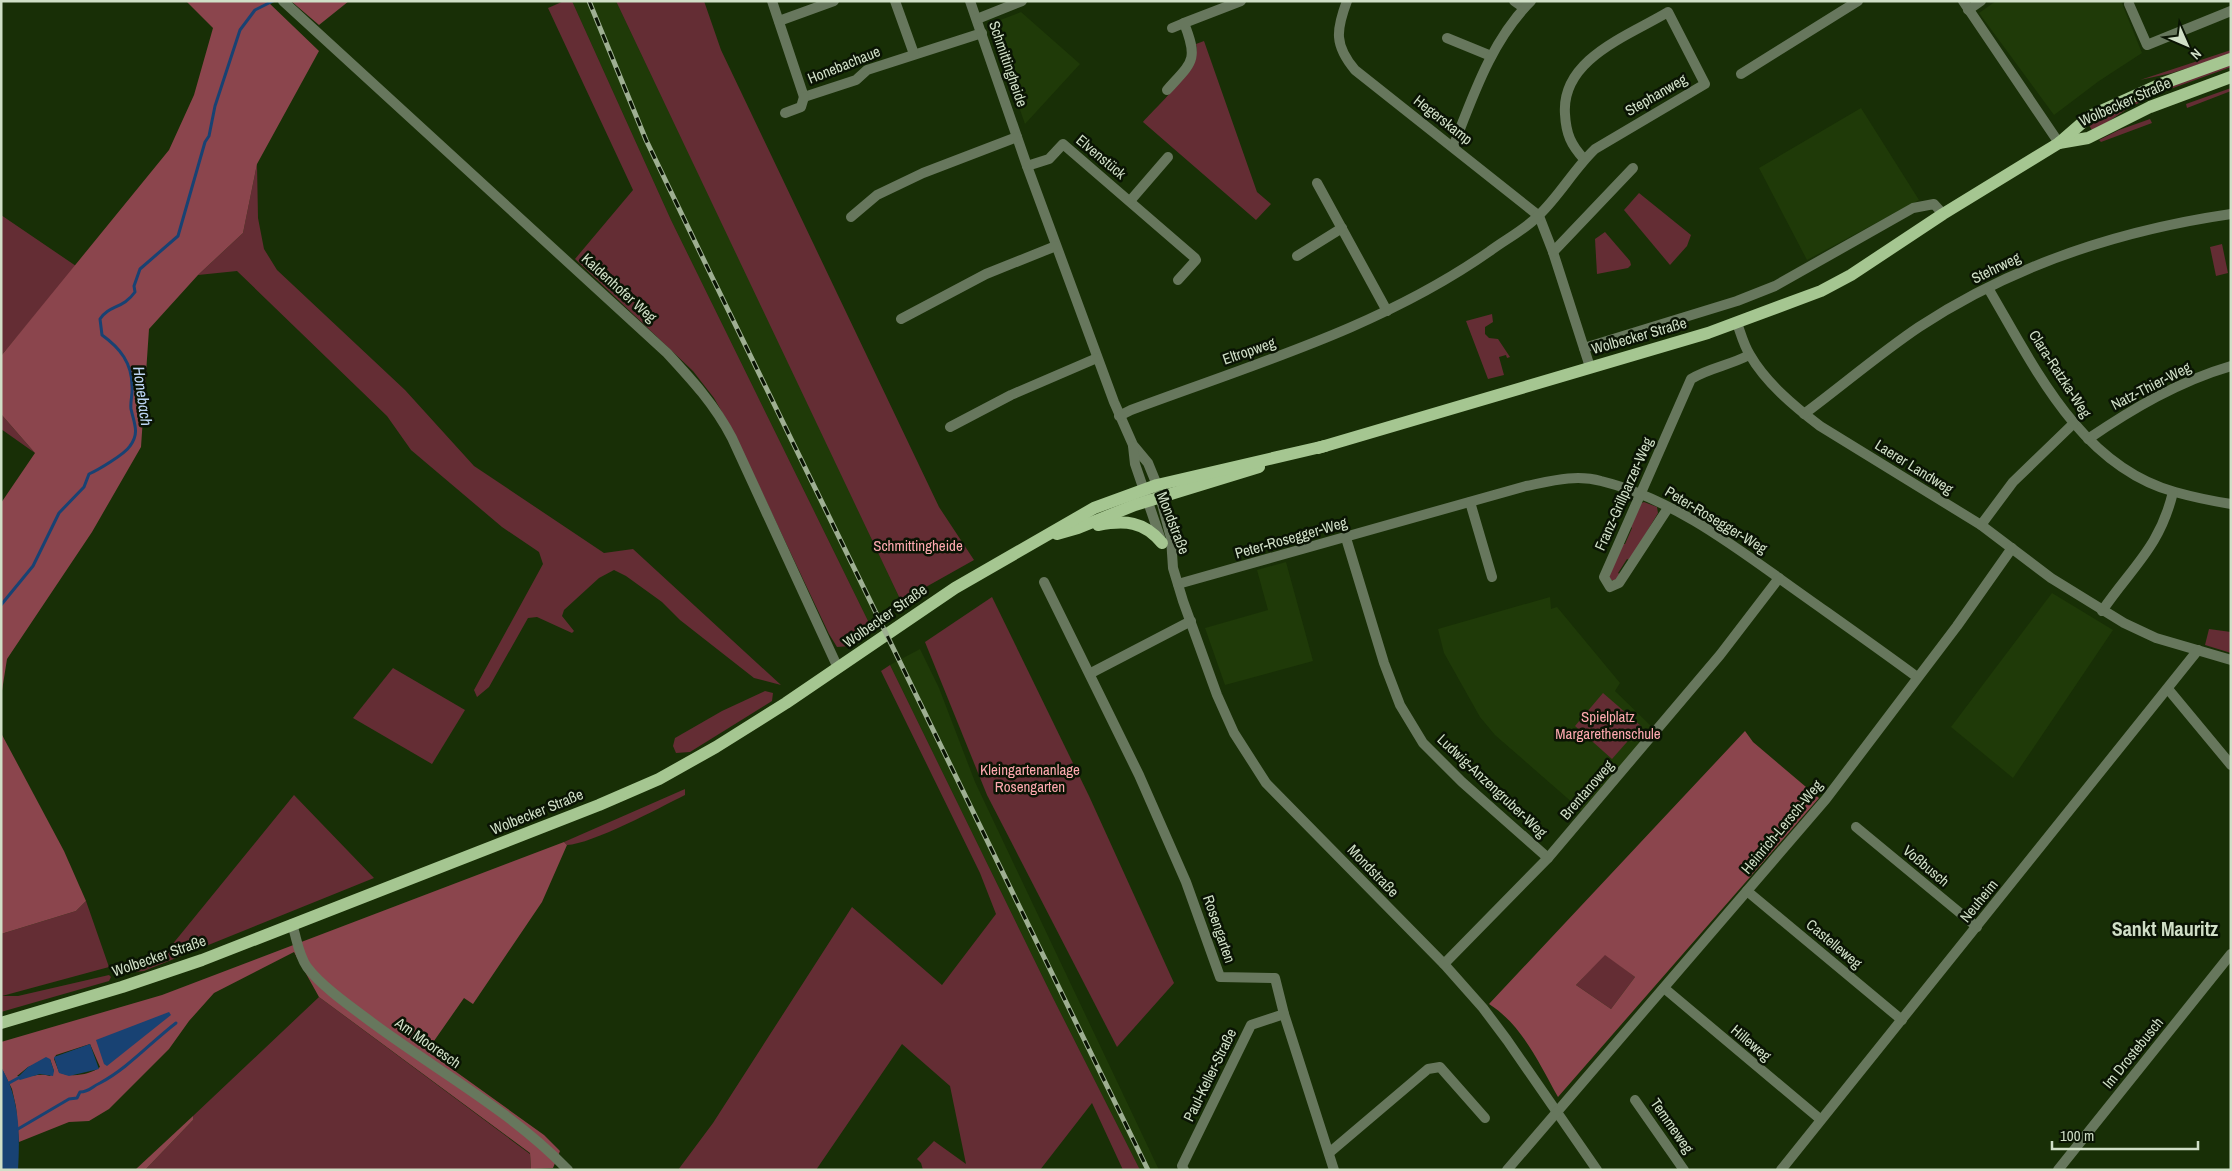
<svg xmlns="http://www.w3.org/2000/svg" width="2232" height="1171" font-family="'Archivo Narrow',sans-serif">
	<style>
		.built { fill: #1f3a08 }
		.green { fill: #642d34 }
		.forest { fill: #8b454d; fill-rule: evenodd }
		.water { fill: #184273 }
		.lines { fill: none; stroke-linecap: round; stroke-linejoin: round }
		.stream { stroke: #184273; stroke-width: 3 }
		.minor { stroke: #67775d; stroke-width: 10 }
		.major { stroke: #a5c691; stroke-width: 12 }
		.rail-casing { stroke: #9eaf92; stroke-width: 5 }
		.rail { stroke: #0a1404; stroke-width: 3; stroke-dasharray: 9; stroke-linecap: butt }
		.labels { text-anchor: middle; stroke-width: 5; stroke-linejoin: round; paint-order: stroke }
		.street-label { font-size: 15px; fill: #d0dfc7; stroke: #0a1404 }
		.park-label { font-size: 15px; fill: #fea9b0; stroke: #0a1404 }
		.water-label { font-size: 16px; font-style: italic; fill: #bcd4f3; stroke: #0a1404 }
		.district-label { font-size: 20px; font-weight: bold; fill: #d0dfc7; stroke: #0a1404 }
	</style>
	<rect width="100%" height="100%" fill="#182f06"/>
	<g class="built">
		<polygon points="572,1 616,1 780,344 901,601 872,629 671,220"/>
		<polygon points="1996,1 2121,1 2142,53 2099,81 2054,115 1979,13"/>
		<polygon points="1021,12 1080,64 1025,124 992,30 995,22"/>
		<polygon points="1861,108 1919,200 1807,260 1759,168"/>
		<polygon points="1286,562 1313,661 1225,685 1205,628 1268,610 1257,570"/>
		<polygon points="2052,593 2113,630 2013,778 1951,727"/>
		<polygon points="1550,597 1551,609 1557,607 1620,683 1615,691 1653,728 1582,811 1495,735 1480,717 1444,653 1438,629"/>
		<polygon points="920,649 939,688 975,782 1159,1170 1140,1170 1051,994 890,665"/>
	</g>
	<g class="green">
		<polygon points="564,1 572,1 671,220 872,629 851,646 837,647 829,634 733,431 714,398 693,371 575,259 633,190 548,8"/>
		<polygon points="616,1 704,1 721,50 939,507 974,560 901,601"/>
		<path d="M1204,41L1257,192L1271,204L1256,220L1143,122C1157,106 1202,66 1196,44Z"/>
		<polygon points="2231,50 2231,54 2172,73 2140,80"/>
		<polygon points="2231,64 2231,67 2162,92 2130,107 2093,132 2089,125 2150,94"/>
		<polygon points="2231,88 2231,91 2187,108 2186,104"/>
		<polygon points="2150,119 2152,123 2101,142 2099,140 2119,130"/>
		<polygon points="257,164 258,218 264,249 277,270 405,390 474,466 604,553 633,549 781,685 754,678 680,620 662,602 626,576 614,570 599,578 564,610 562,616 574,631 572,633 537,617 528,618 489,687 477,697 474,690 543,564 539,552 502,527 411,450 387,416 237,271 198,275 243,233"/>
		<polygon points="1639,193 1691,235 1687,246 1670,265 1624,210"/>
		<polygon points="1,215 76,266 1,356"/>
		<polygon points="1605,232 1630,261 1631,265 1628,268 1597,274 1595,239"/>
		<polygon points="2222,244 2228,273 2216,276 2210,247"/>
		<polygon points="1492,314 1493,322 1485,327 1485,334 1489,338 1498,339 1510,357 1507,358 1506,355 1499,357 1504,375 1488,379 1466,321"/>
		<polygon points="1,414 35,453 1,429"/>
		<polygon points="1644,502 1657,507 1658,513 1630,560 1627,559 1618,573 1621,575 1615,581 1611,580 1609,576 1623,544 1625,544 1632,528 1630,526 1639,504"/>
		<polygon points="992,597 1089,796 1174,983 1117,1047 987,795 925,642"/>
		<polygon points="2209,629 2231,632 2231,653 2205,645"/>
		<polygon points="890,665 1051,994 1140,1170 1123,1170 1092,1103 1040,1170 923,1170 921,1163 917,1159 934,1141 966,1164 950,1086 902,1044 816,1170 678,1170 713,1123 852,907 942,985 996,914 980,873 881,671"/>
		<polygon points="393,668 465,710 432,764 353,718"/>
		<polygon points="765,691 773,693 772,701 690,752 676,753 673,746 675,738 722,711"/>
		<polygon points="1603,693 1641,726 1612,759 1575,726"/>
		<path d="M685,789V795C659,808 592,844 567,845L564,842Z"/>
		<polygon points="294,795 374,878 144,971 124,973 118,964 167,951"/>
		<polygon points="86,901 109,967 2,996 18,996 109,975 111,977 109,981 1,1012 1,934 76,911"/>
		<polygon points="1605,954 1635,977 1611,1009 1576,985"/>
		<polygon points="319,997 530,1154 531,1169 534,1170 145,1170 193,1120 193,1116"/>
	</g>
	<g class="forest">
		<polygon points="186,1 267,1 319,51 257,164 243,233 198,275 149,329 141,447 92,532 7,659 1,697 1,503 35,453 1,414 1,356 169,150 194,95 213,28"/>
		<polygon points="291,1 349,1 319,25"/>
		<path d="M1745,731L1753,742L1819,798L1558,1097C1539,1063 1522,1025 1489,1004ZM1605,955L1635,977L1611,1009L1576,985Z"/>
		<polygon points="1,733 64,851 86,901 76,911 1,934"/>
		<path d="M564,842L567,845L542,902L473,1004L464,998L427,1051L544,1135L560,1151L553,1168L531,1169L530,1153L319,997L294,952L214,993L189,1021L169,1049L109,1109L89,1121L69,1122L19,1142L16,1107L12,1089L1,1067V1042L162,995ZM90,1044L100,1067C90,1075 70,1078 59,1072L54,1059L56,1055ZM50,1059L54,1071L50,1076C38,1072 29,1079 17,1076L28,1067Z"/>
		<polygon points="193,1116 193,1120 145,1170 135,1170"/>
	</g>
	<g class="water">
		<polygon points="169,1012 171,1015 107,1066 104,1064 96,1040"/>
		<polygon points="90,1044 99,1069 69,1076 59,1073 54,1057"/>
		<polygon points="46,1057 50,1059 54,1071 53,1076 40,1074 20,1080 17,1078 28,1067"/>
		<path d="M1,1067C20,1098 20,1135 18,1170H1Z"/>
	</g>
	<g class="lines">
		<g class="stream">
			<path d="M1,605L33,566L59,513L84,487L89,474C98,470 125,454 130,446C140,433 134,423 131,409C130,401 133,394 132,386C132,363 120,348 102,335L100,319C109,305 123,309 135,292L134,286L140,269L178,236L205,142L209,136L215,106L240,30L255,10L273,1"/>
			<polyline points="9,1083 20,1077"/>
			<path d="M18,1129L69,1099L77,1098L80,1092C90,1092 91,1087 100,1083C128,1068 150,1043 176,1023"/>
		</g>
		<g class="minor">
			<path d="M283,1L667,353C692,380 715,405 732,438L838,668"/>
			<polyline points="772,1 804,97 856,80 867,70 982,33"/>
			<polyline points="895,1 914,54"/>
			<polyline points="970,1 1027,166 1114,402 1133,445 1148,463 1157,485 1171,538 1173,568 1183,601 1217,695 1234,733 1266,783 1444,964 1483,1008 1507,1040 1597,1170"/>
			<path d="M1347,1C1336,30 1334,45 1355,70L1539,216L1553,252L1590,367"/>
			<polyline points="1514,1 1524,8"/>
			<polyline points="1963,1 2059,143"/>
			<polyline points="2129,4 2147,45 2231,11"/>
			<polyline points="1968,10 1981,1"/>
			<polyline points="977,19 1022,1"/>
			<polyline points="779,21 834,1"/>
			<polyline points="1172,28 1184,23"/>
			<polyline points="1447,38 1491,56"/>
			<polyline points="1741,74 1858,1"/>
			<path d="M1167,90C1192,62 1199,61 1184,23L1241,1"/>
			<polyline points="785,113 801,107 804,97"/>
			<path d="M1453,147C1473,96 1491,41 1531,1"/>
			<polyline points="1027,166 1049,159 1063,144 1195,258 1196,260 1178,280"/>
			<polyline points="1317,183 1387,311"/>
			<polyline points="1130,201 1168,157"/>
			<polyline points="851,217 877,195 923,173 1017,137"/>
			<polyline points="1553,252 1633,168"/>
			<polyline points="1297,256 1342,228"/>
			<path d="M1988,288C2034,366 2080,466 2175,492C2193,497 2212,501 2231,504"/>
			<polyline points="901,319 986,274 1056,246"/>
			<path d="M1737,323C1741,334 1744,346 1750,355C1766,383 1795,407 1820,426L1981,525L2051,578L2124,623L2156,638L2231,660"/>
			<polyline points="1584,348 1737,301 1775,286 1913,208 1934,204 1943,214"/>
			<path d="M1804,414C1843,385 1879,354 1919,327C2013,265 2121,230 2231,214"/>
			<path d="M1119,416L1131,410C1254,364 1382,327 1490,251C1506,239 1526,229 1539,215C1560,195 1574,169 1595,149L1705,84L1668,12C1628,36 1561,59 1565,114C1566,134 1571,145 1584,159"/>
			<polyline points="950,427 1011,395 1097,358"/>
			<path d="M2088,439C2132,409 2179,381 2231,366"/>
			<polyline points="1133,446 1135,464 1161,540"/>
			<polyline points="1470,502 1492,577"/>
			<path d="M1668,508L1619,583L1610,587L1604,577L1691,379C1708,368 1731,365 1749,355"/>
			<polyline points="1981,525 2013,482 2073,424"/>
			<polyline points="1346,538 1384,663 1400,705 1423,743 1462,782 1548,858"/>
			<polyline points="1044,582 1139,775 1186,882 1220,977 1275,978 1284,1014 1334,1170"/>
			<path d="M1178,584L1526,486C1551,481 1576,474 1601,481C1671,498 1733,545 1790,586C1832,616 1875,646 1917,677"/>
			<path d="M2102,611C2132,567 2160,547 2173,492"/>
			<polyline points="1091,673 1191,621"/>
			<polyline points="2168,689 2231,765"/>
			<polyline points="1856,827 1977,927"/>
			<polyline points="1747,891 1902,1020"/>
			<path d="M292,924C297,939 298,954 307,967C322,987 354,1009 374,1024C439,1072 511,1111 568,1170"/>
			<polyline points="1444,964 1548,858 1720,655 1779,578"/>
			<polyline points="1664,988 1820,1119"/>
			<polyline points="1635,1100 1684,1170"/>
			<polyline points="1329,1153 1428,1069 1440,1067 1485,1118"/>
			<polyline points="1184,1170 1182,1166 1251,1025 1284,1014"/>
			<polyline points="1507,1170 1826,799 1957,626 2012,548"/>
			<polyline points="1781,1170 2198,650"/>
			<polyline points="2058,1170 2231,954"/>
		</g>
		<g class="major">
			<polyline points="2059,143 2088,138 2150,107 2231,77"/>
			<polyline points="1318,448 1708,333 1821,291 1851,275 1943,214 2059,143 2090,116 2161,84 2231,59"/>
			<path d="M1098,525C1125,520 1144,521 1162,543"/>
			<polyline points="1057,534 1078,528 1135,505 1259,467"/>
			<polyline points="1,1023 122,987 202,960 599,805 659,779 716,747 786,703 955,588 1094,508 1157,485 1325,446"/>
		</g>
		<g class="rail-casing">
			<polyline id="rail" points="589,1 646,140 712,277 1148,1170"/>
		</g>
		<use href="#rail" class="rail"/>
	</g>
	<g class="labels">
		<g class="street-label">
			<text transform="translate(1008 64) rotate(71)" y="5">Schmittingheide</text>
			<text transform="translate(844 65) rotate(-22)" y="5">Honebachaue</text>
			<text transform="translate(1656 95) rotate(-30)" y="5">Stephanweg</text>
			<text transform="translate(2125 102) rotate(-24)" y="5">Wolbecker Straße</text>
			<text transform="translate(1443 120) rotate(38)" y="5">Hegerskamp</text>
			<text transform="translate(1101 157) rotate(40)" y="5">Elvenstück</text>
			<text transform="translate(1996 268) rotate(-26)" y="5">Stehrweg</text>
			<text transform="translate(619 288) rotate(42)" y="5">Kaldenhofer Weg</text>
			<text transform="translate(1639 336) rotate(-16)" y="5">Wolbecker Straße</text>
			<text transform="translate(1249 351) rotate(-19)" y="5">Eltropweg</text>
			<text transform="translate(2060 374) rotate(57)" y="5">Clara-Ratzka-Weg</text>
			<text transform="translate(2151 386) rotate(-27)" y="5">Natz-Thier-Weg</text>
			<text transform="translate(1914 467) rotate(32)" y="5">Laerer Landweg</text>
			<text transform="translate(1624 494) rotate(-66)" y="5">Franz-Grillparzer-Weg</text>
			<text transform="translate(1716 520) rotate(31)" y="5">Peter-Rosegger-Weg</text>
			<text transform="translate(1173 523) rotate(69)" y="5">Mondstraße</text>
			<text transform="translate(1291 538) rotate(-16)" y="5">Peter-Rosegger-Weg</text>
			<text transform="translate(885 616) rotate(-35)" y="5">Wolbecker Straße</text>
			<text transform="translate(1492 786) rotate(43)" y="5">Ludwig-Anzengruber-Weg</text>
			<text transform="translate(1587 790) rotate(-49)" y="5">Brentanoweg</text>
			<text transform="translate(537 812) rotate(-22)" y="5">Wolbecker Straße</text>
			<text transform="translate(1782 827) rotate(-50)" y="5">Heinrich-Lersch-Weg</text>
			<text transform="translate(1926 866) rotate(40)" y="5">Voßbusch</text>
			<text transform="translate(1373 871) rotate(46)" y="5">Mondstraße</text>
			<text transform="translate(1979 901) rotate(-51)" y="5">Neuheim</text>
			<text transform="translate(1219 929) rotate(71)" y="5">Rosengarten</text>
			<text transform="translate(1834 944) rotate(40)" y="5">Castelleweg</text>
			<text transform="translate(159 956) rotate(-19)" y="5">Wolbecker Straße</text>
			<text transform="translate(428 1043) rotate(35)" y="5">Am Mooresch</text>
			<text transform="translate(1751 1043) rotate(40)" y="5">Hilleweg</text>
			<text transform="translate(2133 1053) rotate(-51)" y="5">Im Drostebusch</text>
			<text transform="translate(1210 1075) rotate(-64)" y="5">Paul-Keller-Straße</text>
			<text transform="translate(1672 1126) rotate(55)" y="5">Temmeweg</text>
		</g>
		<g class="park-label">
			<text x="918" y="551">Schmittingheide</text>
			<text x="1608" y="722">Spielplatz<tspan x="1608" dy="17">Margarethenschule</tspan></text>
			<text x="1030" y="775">Kleingartenanlage<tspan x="1030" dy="17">Rosengarten</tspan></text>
		</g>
		<g class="water-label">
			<text transform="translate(143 396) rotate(82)" y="6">Honebach</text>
		</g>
		<g class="district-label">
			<text x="2165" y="936">Sankt Mauritz</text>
		</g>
	</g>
	<rect width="2232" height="1171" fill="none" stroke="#d0dfc7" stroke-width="5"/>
	<g transform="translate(2187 45) rotate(135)" stroke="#0a1404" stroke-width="4" paint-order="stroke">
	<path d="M0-4L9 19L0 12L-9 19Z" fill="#d0dfc7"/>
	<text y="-8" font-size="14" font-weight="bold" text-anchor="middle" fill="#d0dfc7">N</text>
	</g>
	<path d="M2052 1141v8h146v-8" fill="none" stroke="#d0dfc7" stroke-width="2.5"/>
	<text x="2060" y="1141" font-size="15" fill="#d0dfc7" stroke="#0a1404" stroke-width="4" paint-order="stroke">100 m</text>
</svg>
